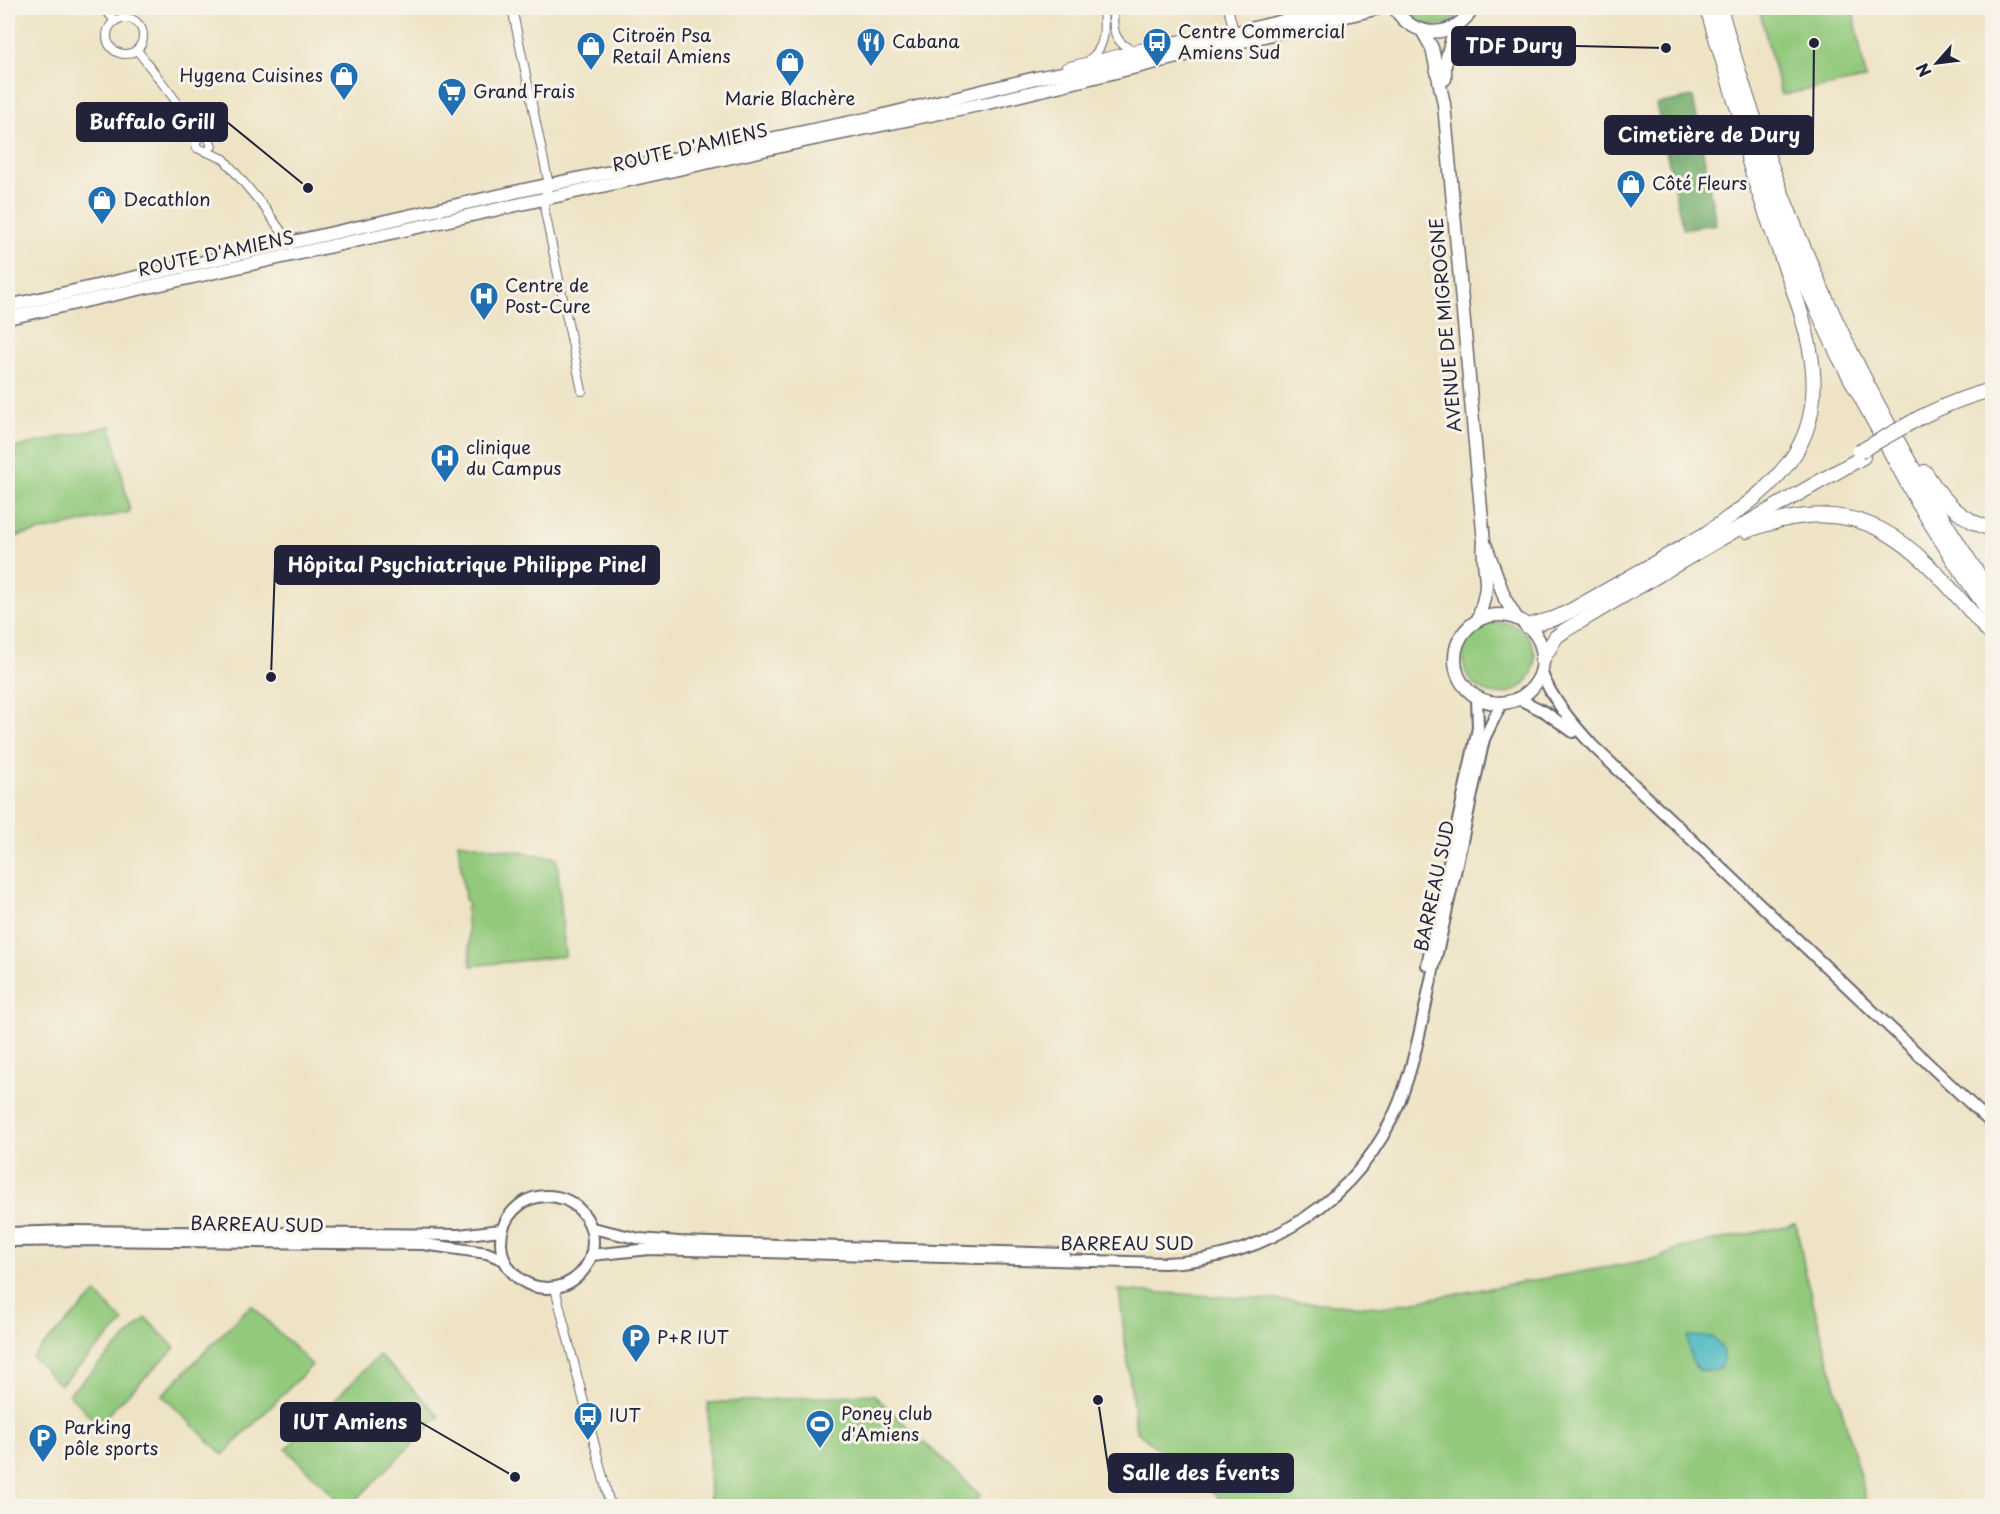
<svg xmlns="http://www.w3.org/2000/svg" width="2000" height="1514" font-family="'Playpen Sans',sans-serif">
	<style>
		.green { fill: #92c97c; stroke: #5a765c; stroke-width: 1.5 }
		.forest { fill: #75ad6c; stroke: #4c6854; stroke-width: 1.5 }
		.water { fill: #4bb9c2; stroke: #366e7e; stroke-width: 1.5 }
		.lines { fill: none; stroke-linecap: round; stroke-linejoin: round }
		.street-casing { stroke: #69666b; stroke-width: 10 }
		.secondary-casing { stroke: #69666b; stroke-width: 14 }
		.primary-casing { stroke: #69666b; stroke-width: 15 }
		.highway-casing { stroke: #69666b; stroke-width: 16 }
		.street { stroke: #fff; stroke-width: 8 }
		.secondary { stroke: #fff; stroke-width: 10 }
		.primary { stroke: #fff; stroke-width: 12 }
		.highway { stroke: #fff; stroke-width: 14 }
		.highway-bridge-casing { stroke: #69666b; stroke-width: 16; stroke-linecap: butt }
		.highway-bridge { stroke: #fff; stroke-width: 14 }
		.labels { text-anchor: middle; stroke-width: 6; stroke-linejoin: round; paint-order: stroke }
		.poi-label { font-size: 18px; fill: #22223b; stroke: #f7f3e8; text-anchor: start }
		.street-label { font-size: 18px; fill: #22223b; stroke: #f7f3e8 }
		.leader { fill: none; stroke: #22223b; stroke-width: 2 }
		.callout-dot { fill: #22223b; stroke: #f7f3e8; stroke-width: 2 }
		.callout { fill: #22223b; stroke: #22223b; stroke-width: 2 }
		.callout-label { font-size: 20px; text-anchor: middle; font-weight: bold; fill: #fff }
	</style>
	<rect width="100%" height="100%" fill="#f7f3e8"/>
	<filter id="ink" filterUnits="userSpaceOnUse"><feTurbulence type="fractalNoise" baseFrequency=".0167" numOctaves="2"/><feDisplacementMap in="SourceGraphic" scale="12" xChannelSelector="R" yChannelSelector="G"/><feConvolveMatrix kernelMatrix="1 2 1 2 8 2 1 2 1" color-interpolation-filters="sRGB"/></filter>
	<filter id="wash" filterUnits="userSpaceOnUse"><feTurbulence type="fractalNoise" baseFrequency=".008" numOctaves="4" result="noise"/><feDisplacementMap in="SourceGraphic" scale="24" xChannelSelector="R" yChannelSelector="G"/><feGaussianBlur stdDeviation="1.35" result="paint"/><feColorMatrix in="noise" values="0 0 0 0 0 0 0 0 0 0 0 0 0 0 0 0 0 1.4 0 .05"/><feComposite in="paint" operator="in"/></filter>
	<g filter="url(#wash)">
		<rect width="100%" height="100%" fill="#eee3c5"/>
		<g class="green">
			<path d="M1402,8H1465C1450,31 1418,31 1402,8Z"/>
			<polygon points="1759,8 1853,8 1866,79 1781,95"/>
			<polygon points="111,426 130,512 8,538 8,449"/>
			<circle cx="1499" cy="658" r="36"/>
			<polygon points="458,842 557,858 565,956 471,966 466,909 469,905 465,899"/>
			<polygon points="1796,1224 1807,1280 1868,1506 1229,1506 1136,1431 1119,1290 1382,1307 1660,1258 1676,1249"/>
			<polygon points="96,1293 124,1322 60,1385 32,1357"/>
			<polygon points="251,1305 312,1365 223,1455 162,1395"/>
			<polygon points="146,1318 175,1348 98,1424 69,1394"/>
			<polygon points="379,1355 440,1416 350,1506 344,1506 286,1449"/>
			<polygon points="873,1394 980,1495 975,1506 710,1506 708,1403"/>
		</g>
		<polygon class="forest" points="1693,97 1716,224 1683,229 1656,104"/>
		<path class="water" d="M1688,1336L1713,1337C1722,1346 1726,1354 1721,1366C1694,1383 1688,1357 1688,1336Z"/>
	</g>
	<g filter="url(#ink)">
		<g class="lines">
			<g class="street-casing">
				<g id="street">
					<polyline points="104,8 115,21"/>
					<polyline points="512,8 549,185 544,199 545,212 582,391"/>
					<path d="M1113,8C1113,27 1112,42 1133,50"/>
					<polyline points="1228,8 1234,31"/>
					<circle cx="125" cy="36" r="18"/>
					<polyline points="137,50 189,118 197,138 196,144 197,148 224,159 264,207 291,245"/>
					<path d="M1091,58C1107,46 1104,26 1103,8"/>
					<polyline points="1066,67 1156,44 1187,38 1197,38"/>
					<polyline points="197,138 204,136 208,137 212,146 207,152"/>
					<polyline points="555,1288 609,1501 615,1506"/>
				</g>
			</g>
			<g class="secondary-casing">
				<g id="secondary">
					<path d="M1541,671C1552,700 1572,723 1593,746L1992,1124"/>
					<polyline points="1517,698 1545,712 1573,732"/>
					<polyline points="1427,965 1478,728 1477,697"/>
					<circle cx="547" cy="1242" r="46"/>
					<polyline points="592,1228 640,1239 679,1242 1064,1254"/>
					<polyline points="8,1233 70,1231 459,1235 501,1230"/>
					<polyline points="8,1241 87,1240 423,1244 487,1253 504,1260"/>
					<path d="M591,1255L650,1249L1165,1263C1266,1260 1361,1198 1399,1103C1417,1057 1425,1005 1436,957C1453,885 1468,812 1484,739L1502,702"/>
				</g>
			</g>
			<g class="primary-casing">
				<g id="primary">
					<path d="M1395,8C1413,40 1455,39 1473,8"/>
					<path d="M1422,30L1432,48L1444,104L1484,542C1482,557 1486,571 1486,586C1485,598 1481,609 1478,620"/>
					<polyline points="1445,79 1445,65 1455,27"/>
					<polyline points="8,306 533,188 876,117 1036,78 1099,66 1336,8"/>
					<polyline points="8,318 804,141 988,103 1379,8"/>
					<polyline points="1486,546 1505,599 1517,619"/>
					<circle cx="1499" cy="659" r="44"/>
				</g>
			</g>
			<g class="highway-casing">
				<g id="highway">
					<polyline points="1707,8 1735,101 1798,268 1839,357 1917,501 1958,567 1992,616"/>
					<path d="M1720,8C1730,42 1740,78 1752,112C1810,282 1891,446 1992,595"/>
					<path d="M1919,418C1943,406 1966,396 1992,390"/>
					<path d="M1925,472C1942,499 1961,521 1992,529"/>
					<path d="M1746,531C1872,484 1917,550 1992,636"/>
					<path d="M1704,535C1731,516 1759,498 1781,472C1838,409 1808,330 1783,261C1771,227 1758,193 1748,158"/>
					<polyline points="1527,626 1556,618 1572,610 1711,531"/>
					<path d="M1542,660L1556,637L1564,631C1663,572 1762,514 1863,457"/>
				</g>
			</g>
			<use href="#street" class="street"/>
			<use href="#secondary" class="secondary"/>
			<use href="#primary" class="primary"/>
			<use href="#highway" class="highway"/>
			<g class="highway-bridge-casing">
				<polyline id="highway-bridge" points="1859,452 1919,418"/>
			</g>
			<use href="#highway-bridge" class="highway-bridge"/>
		</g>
	</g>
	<defs>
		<g id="restaurant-pin" transform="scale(1.5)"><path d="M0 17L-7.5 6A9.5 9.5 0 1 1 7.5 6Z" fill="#1f6fb2" stroke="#f7f3e8"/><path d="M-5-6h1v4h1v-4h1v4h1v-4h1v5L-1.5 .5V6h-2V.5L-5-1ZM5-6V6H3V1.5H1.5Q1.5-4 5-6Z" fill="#fff"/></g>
		<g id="bus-pin" transform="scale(1.5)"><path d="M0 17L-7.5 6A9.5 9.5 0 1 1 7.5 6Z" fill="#1f6fb2" stroke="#f7f3e8"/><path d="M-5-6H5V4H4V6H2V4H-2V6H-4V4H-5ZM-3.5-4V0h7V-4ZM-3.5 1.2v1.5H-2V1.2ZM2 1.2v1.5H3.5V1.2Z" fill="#fff"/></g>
		<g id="shop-pin" transform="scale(1.5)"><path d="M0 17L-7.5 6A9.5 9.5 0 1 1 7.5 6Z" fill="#1f6fb2" stroke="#f7f3e8"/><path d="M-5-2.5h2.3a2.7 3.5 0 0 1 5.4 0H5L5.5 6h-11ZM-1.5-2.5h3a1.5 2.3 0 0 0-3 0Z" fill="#fff"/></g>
		<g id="supermarket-pin" transform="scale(1.5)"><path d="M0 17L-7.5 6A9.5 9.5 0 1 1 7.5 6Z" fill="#1f6fb2" stroke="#f7f3e8"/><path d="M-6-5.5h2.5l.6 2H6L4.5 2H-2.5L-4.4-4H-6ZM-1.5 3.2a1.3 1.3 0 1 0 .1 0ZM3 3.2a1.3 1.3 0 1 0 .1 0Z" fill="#fff"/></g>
		<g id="hospital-pin" transform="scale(1.5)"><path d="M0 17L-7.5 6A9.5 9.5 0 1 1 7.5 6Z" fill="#1f6fb2" stroke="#f7f3e8"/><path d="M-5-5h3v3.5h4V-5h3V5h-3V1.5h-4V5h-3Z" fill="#fff"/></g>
		<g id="parking-pin" transform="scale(1.5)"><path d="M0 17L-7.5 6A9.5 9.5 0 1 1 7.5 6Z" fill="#1f6fb2" stroke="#f7f3e8"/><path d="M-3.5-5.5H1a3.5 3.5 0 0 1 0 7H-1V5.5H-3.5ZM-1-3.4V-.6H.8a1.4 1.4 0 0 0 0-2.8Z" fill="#fff"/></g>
		<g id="stadium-pin" transform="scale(1.5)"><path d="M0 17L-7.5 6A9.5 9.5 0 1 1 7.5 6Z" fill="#1f6fb2" stroke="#f7f3e8"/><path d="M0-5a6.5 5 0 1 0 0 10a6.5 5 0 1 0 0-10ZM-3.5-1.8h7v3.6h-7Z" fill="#fff"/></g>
	</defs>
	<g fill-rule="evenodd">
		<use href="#restaurant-pin" x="871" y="42"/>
		<use href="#bus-pin" x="1157" y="42"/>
		<use href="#shop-pin" x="591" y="46"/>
		<use href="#shop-pin" x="790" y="62"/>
		<use href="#shop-pin" x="344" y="76"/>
		<use href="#supermarket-pin" x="452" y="92"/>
		<use href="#shop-pin" x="1631" y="184"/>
		<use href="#shop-pin" x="102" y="200"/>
		<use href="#hospital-pin" x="484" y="296"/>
		<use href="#hospital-pin" x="445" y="458"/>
		<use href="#parking-pin" x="636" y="1338"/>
		<use href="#bus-pin" x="588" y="1416"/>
		<use href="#stadium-pin" x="820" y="1424"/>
		<use href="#parking-pin" x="43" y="1438"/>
	</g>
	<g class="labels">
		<g class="poi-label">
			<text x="1178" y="38">Centre Commercial<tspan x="1178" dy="21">Amiens Sud</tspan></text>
			<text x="612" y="42">Citroën Psa<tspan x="612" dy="21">Retail Amiens</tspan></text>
			<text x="892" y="48">Cabana</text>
			<text x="323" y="82" text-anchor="end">Hygena Cuisines</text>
			<text x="473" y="98">Grand Frais</text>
			<text x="790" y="105" text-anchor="middle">Marie Blachère</text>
			<text x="1652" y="190">Côté Fleurs</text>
			<text x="123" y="206">Decathlon</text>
			<text x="505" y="292">Centre de<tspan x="505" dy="21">Post-Cure</tspan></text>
			<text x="466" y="454">clinique<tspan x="466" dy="21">du Campus</tspan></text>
			<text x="657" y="1344">P+R IUT</text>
			<text x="841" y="1420">Poney club<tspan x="841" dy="21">d'Amiens</tspan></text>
			<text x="609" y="1422">IUT</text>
			<text x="64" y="1434">Parking<tspan x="64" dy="21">pôle sports</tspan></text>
		</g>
		<g class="street-label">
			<text transform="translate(690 148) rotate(-13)" y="6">ROUTE D'AMIENS</text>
			<text transform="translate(216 254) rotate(-12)" y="6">ROUTE D'AMIENS</text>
			<text transform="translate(1446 325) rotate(-95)" y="6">AVENUE DE MIGROGNE</text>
			<text transform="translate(1435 886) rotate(-78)" y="6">BARREAU SUD</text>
			<text transform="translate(257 1225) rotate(1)" y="6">BARREAU SUD</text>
			<text x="1127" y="1250">BARREAU SUD</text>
		</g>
	</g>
	<path class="leader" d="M1666 48L1575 46M308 188L227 122M1814 43L1813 135M271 677L275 565M515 1477L420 1422M1098 1400L1109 1473"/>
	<g class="callout-dot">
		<circle cx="1666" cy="48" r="6"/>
		<circle cx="308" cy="188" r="6"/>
		<circle cx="1814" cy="43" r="6"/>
		<circle cx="271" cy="677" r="6"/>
		<circle cx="515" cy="1477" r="6"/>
		<circle cx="1098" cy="1400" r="6"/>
	</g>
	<g class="callout">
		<rect x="1452" y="27" width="123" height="38" rx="6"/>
		<rect x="77" y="103" width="150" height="38" rx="6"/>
		<rect x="1605" y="116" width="208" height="38" rx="6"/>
		<rect x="275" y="546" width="384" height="38" rx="6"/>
		<rect x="281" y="1403" width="139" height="38" rx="6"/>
		<rect x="1109" y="1454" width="184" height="38" rx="6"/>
	</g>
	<g class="callout-label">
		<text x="1514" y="53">TDF Dury</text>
		<text x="152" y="129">Buffalo Grill</text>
		<text x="1709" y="142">Cimetière de Dury</text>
		<text x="467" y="572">Hôpital Psychiatrique Philippe Pinel</text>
		<text x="350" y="1429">IUT Amiens</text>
		<text x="1201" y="1480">Salle des Évents</text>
	</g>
	<rect width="2000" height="1514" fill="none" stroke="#f7f3e8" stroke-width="30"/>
	<g transform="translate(1937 63) rotate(242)" stroke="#f7f3e8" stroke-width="4.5" paint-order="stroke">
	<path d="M0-4.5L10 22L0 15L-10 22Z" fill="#22223b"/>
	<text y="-9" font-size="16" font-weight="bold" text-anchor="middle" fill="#22223b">N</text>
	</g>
</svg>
